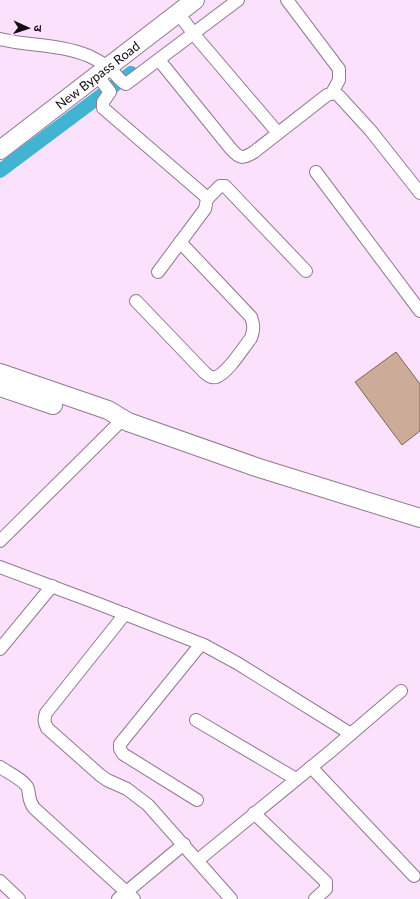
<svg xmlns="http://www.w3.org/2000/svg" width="420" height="899" font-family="Lato,'Noto Sans Devanagari',sans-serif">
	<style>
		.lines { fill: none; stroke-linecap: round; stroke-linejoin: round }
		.canal { stroke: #40b4d2; stroke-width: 14 }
		.building { fill: #ccab99; stroke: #826554 }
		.street-casing { stroke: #917991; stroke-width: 14 }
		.secondary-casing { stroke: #917991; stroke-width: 20 }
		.street { stroke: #fff; stroke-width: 12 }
		.secondary { stroke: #fff; stroke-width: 18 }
		.labels { text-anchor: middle; stroke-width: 3; stroke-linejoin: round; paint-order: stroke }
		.street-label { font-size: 13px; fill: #150c15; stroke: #fbe1fb }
	</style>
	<rect width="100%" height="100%" fill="#fbe1fb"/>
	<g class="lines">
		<polyline class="canal" points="0,171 131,73"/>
	</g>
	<polygon class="building" points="396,352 420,384 420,431 402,445 355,382"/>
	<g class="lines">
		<g class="street-casing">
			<g id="street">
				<polyline points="287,0 339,69 339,80 332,93"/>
				<polyline points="178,13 197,38 278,133"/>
				<path d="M0,39C29,46 61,44 89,56C95,59 103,63 108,67C115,72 119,81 126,84L238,0"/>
				<path d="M159,60L231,149C240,159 243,159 254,152L327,95L335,93L339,96L371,131L420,193"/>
				<polyline points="97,75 110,92 103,102 103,108 204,195 207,199 205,209 158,272"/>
				<polyline points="316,172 420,311"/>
				<polyline points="207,199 220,186 225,186 306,271"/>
				<path d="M136,301L205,373C209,376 211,378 216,377C228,373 243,348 251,338C254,330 254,325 251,317L180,242"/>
				<polyline points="0,541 121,421"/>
				<polyline points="0,567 99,604 204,645 237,663 351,734"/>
				<path d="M125,614L46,713C44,719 44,722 47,728L100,775L107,780L127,789L148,805L231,899"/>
				<polyline points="0,649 52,586"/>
				<polyline points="196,720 296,779"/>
				<path d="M0,767C7,772 26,781 28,789C30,797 28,800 34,808L134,899"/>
				<polyline points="311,767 414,876"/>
				<polyline points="197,800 123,754 120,749 120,744 201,644"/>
				<polyline points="254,813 326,882 326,889 315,899"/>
				<polyline points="198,860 331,751 401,691"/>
				<polyline points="0,881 19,899"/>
				<polyline points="118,899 184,844"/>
			</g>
		</g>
		<g class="secondary-casing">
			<g id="secondary">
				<path id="s1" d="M0,150L195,0"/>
				<polyline points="0,373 108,410 128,422 259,468 420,518"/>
				<polyline points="0,387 53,405"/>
			</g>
		</g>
		<use href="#street" class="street"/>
		<use href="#secondary" class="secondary"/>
	</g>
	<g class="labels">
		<g class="street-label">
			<text dy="5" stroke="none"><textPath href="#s1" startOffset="123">New Bypass Road</textPath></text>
		</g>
	</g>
	<g transform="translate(28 28) rotate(93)" stroke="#fbe1fb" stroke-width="3" paint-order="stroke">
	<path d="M0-3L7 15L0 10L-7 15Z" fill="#150c15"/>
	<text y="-6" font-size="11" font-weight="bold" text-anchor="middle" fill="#150c15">उ</text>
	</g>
</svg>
